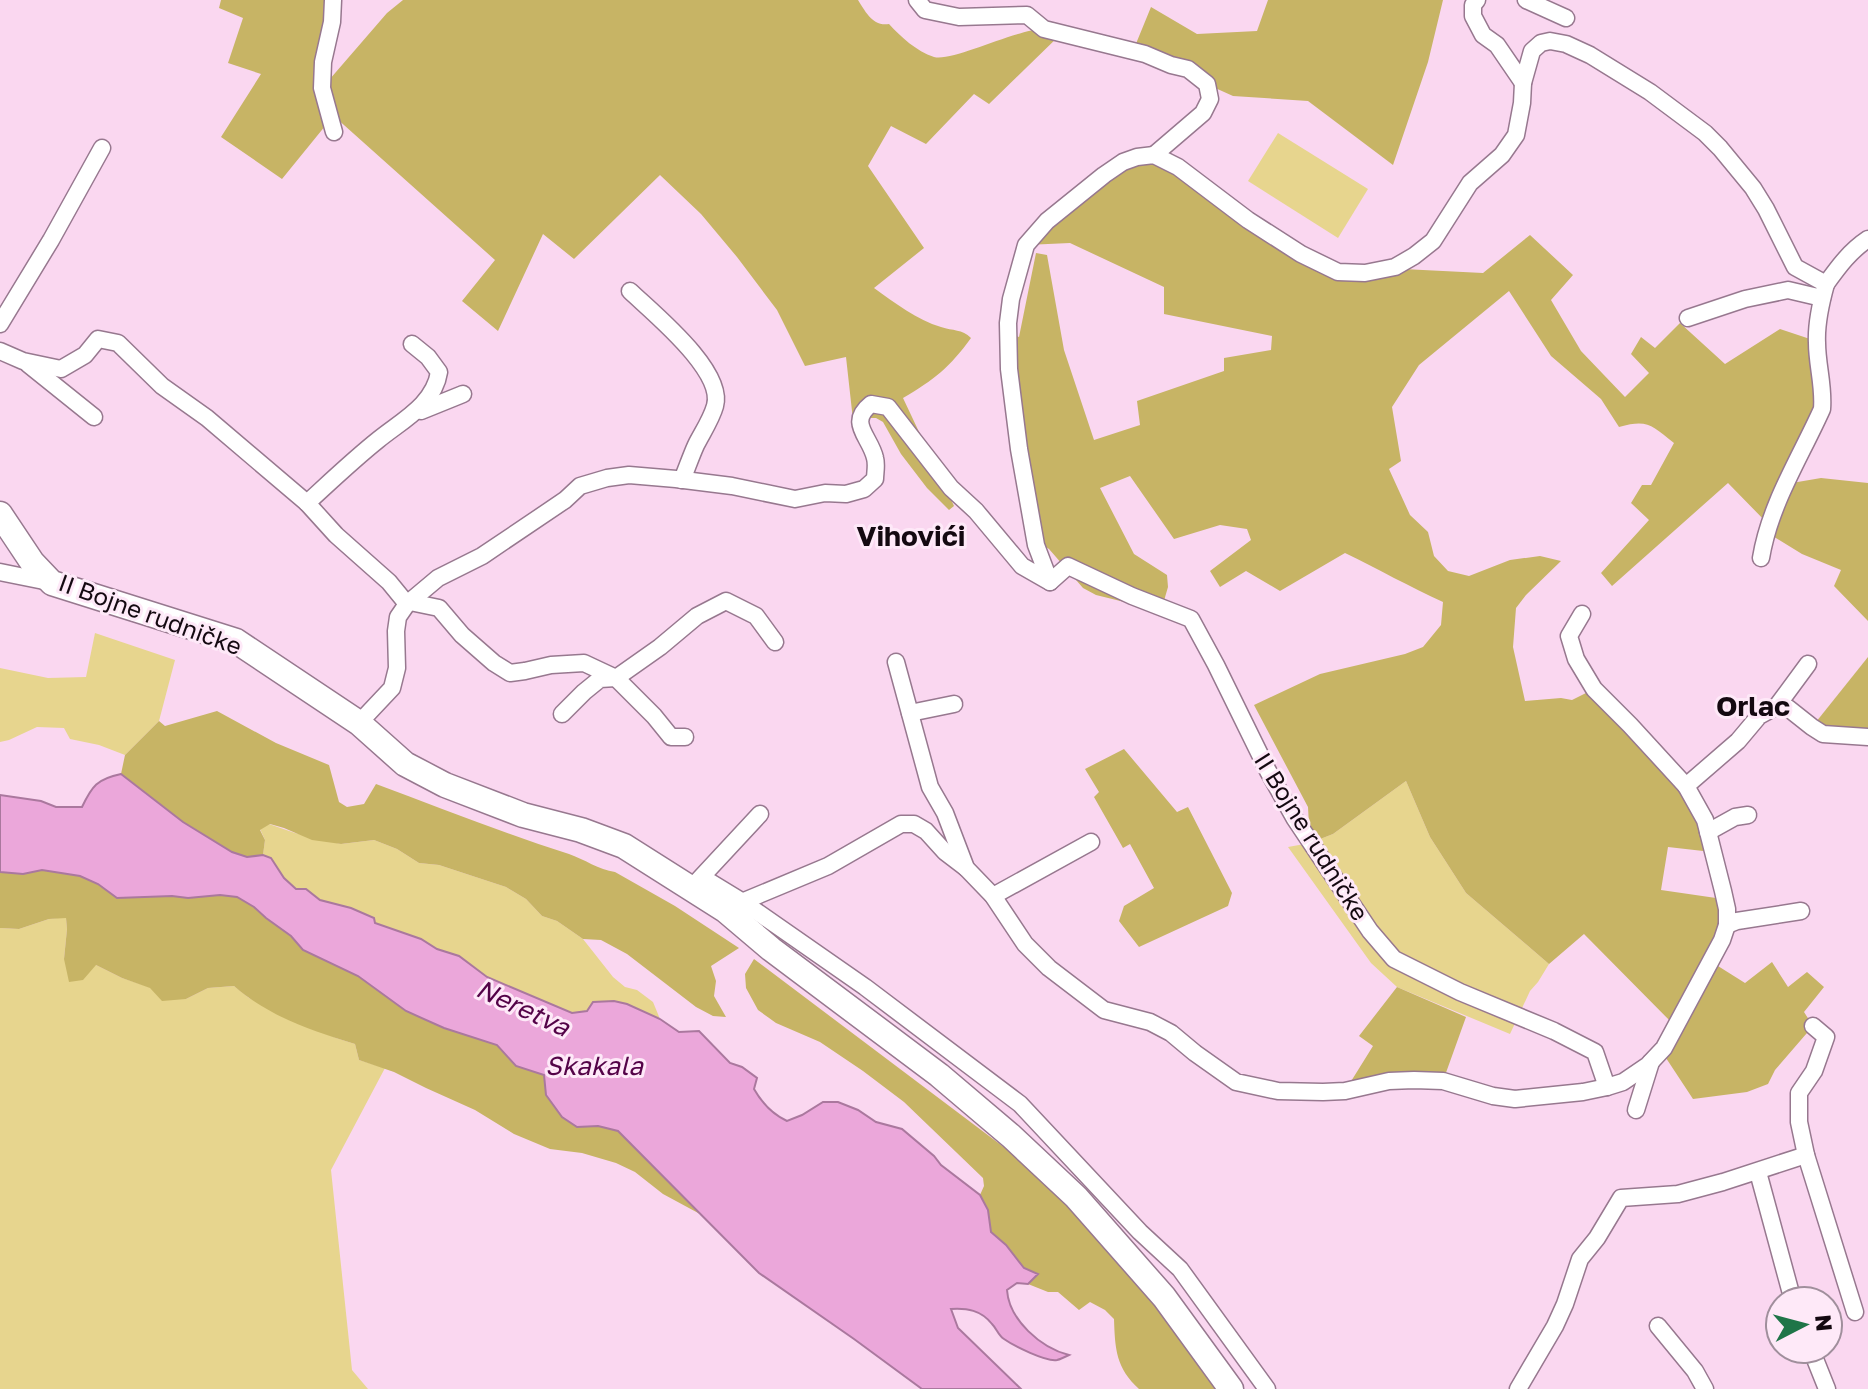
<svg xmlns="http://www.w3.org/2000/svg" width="1868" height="1389" font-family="'Golos Text',sans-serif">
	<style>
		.green { fill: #e7d58e }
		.forest { fill: #c7b465 }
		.water { fill: #eba7da; stroke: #aa789e; stroke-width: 2 }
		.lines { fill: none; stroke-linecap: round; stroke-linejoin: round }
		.street-casing { stroke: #97788f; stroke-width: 19 }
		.secondary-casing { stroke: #97788f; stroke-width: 27 }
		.street { stroke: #fff; stroke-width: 16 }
		.secondary { stroke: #fff; stroke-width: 24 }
		.labels { text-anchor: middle; stroke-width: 6; stroke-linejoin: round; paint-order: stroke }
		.street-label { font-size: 24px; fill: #140911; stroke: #fee9f8 }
		.water-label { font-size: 26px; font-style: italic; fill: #540348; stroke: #fee9f8 }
		.quarter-label { font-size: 28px; font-weight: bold; fill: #140911; stroke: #fee9f8 }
	</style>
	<rect width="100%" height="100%" fill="#fad7f0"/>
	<g class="green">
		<polygon points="1278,133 1368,189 1338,238 1248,181"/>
		<polygon points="95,633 175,660 159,721 125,755 99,745 70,739 64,728 37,727 9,740 0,742 0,668 48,678 86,677"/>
		<polygon points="1406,781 1430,837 1466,893 1549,964 1538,982 1530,991 1510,1034 1397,987 1371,963 1288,847 1310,843 1333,834"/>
		<polygon points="269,824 295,833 341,844 374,840 397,849 419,863 439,865 506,887 526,899 542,916 557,921 583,939 613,977 625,987 637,990 653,1002 660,1019 627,1004 573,1013 487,977 459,956 437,949 421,939 375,923 373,918 351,908 320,900 306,889 296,889 284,878 271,858 263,855 265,840 260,829"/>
		<polygon points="66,917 67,929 64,959 96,965 122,978 186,999 208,988 234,986 249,998 336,1038 355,1044 359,1060 385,1068 331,1170 352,1370 368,1389 0,1389 0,928 19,929 49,919"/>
	</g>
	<g class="forest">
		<path d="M221,0H333L323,87L387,13L403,0H858C865,11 873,27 889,24C901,37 916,51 934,57C953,62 1016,29 1044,29C1049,29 1056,31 1062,33L989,104L974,94L926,144L891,126L868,166L924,248L874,288C895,303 917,320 941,327C953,331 962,329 971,338C950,367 934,380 903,398L954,506L949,510L927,488L901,454L883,422L876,418H867L854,429L846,357L805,366L777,310L737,257L701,214L660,175L574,259L543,234L498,331L462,301L495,260L335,117L330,120L282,179L221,137L261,74L228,63L243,18L219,8Z"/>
		<polygon points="1268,0 1443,0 1428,62 1393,165 1308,101 1233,96 1133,51 1151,7 1197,34 1257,31"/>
		<path d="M1150,156L1323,265L1483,273L1530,235L1573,275L1551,300L1581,351L1625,397L1649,373L1631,354L1641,337L1655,348L1680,323L1725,364L1780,329L1816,341L1823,394L1786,484L1821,478L1868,483V621L1834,586L1841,570L1802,554L1766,532L1769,525L1728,483L1612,586L1601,573L1649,520L1631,503L1642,485H1651L1674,443C1651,425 1648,419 1619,427L1601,399L1551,356L1509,291L1419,365L1392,407L1401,461L1389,469L1410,515L1428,532L1434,556L1448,571L1469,576L1510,560L1540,556L1561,561L1526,595L1516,608L1513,647L1525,701L1561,698L1572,700L1594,689L1686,786L1712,852L1668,847L1661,890L1716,898L1727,925L1710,961L1745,983L1772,962L1788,987L1807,972L1824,987L1804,1012L1813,1026L1775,1070L1768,1084L1747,1092L1693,1099L1666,1058L1676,1027L1584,934L1549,964L1466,893L1430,837L1406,781L1333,834L1310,843L1308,807L1254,705L1320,674L1405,654L1423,647L1441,625L1443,602C1410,587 1378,569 1345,553L1280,591L1246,571L1220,587L1210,571L1251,540L1247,529L1220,525L1174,539L1130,476L1100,488L1134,554L1167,575L1168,587L1161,611L1096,595L1083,588L1049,549L1028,535L1006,333L1019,337L1036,253L1047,255L1064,350L1094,440L1140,425L1137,401L1224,371V358L1271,350L1272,336L1164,314V287L1070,243L1026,245L1101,172Z"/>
		<polygon points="1868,657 1868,737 1812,727"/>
		<path d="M217,711L276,743L329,765L339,802L347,807L364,804L376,784C440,808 504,833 569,854C584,859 599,870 615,872L675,906L739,948L711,966L716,981L714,996L726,1017L713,1016L696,1007L627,954L601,940L583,939L557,921L542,916L526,899L506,887L439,865L419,863L397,849L374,840L341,844L312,840L284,828L270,824L260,830L265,840L263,855L247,857L232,852L183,822L121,774L125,755L159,721L165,726Z"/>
		<polygon points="1124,749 1177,812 1188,807 1232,893 1228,906 1139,947 1119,921 1124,906 1154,888 1130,844 1123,848 1094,797 1099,792 1085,769"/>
		<path d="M42,870L80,876L98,884L117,898L172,896L188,898L220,895L237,897L254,907L266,918L291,936L303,950L358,976L406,1011L444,1028L497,1045L516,1066L544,1075L546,1095L577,1127L598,1126L618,1131L700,1214L663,1194L635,1172L616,1163L582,1153L550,1149L514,1134L475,1110L426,1088L394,1072L359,1060L355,1044C312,1031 268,1016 234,986L208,988L186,999L162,1001L150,988L122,978L96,965L83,980L69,982L64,959L67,929L66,918L49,919L19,929L0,928V872L23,874Z"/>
		<path d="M754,959L1005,1148L1069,1200L1231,1389H1139C1116,1368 1115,1349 1114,1319L1105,1310L1090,1302L1079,1310L1058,1292H1048L1028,1284L1037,1274L1024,1268L1006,1245L991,1232L988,1211L980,1195L984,1186L983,1178L904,1102L863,1071L820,1042L776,1023L758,1010L746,988L745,974Z"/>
		<polygon points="1397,987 1466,1017 1443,1081 1345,1091 1373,1046 1359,1036"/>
	</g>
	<path class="water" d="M121,774L183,822L232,852L247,857L263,855L271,858L284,878L296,889H306L320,900L351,908L374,918L375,923L421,939L437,949L459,956L487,977L572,1013L587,1011L593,1002L614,1001L627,1004L660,1019L679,1032L699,1031L730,1063L742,1067L757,1078L754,1089C762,1103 772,1114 787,1121L802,1115L823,1102H838L858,1110L876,1122L902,1129L934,1156L941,1165L980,1195L988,1210L991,1232L1006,1245L1024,1268L1038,1274L1028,1284L1017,1283L1007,1290C1009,1320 1041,1348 1069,1355C1065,1357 1061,1359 1057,1360C1046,1362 1014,1346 1004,1339C998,1335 997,1329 992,1324C981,1310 967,1308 951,1309L958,1328L1021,1389H922L854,1339L759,1273L618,1131L598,1126L577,1127L562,1117L546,1095L544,1075L516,1066L497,1045L444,1028L406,1011L358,976L303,950L291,936L266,918L254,907L237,897L220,895L188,898L172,896L117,898L98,884L80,876L42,870L23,874L0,872V795L41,801L56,807H82C92,786 97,779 121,774Z"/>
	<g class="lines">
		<g class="street-casing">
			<g id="street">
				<polyline points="333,0 332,22 323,62 322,88 334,132"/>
				<polyline points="917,0 925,10 959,17 1027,15 1044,29 1145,54 1171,65 1188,69 1207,84 1210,99 1203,113 1154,155"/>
				<polyline points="1477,0 1473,5 1473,16 1483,35 1497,45 1523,83"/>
				<polyline points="1526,0 1566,18"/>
				<path d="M1826,284C1839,266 1850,251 1868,239"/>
				<path d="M630,291C653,313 725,371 715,406C711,420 702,433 696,445C691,456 687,468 682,480"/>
				<polyline points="1688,318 1745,299 1788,290 1822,298"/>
				<polyline points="0,324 51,240 102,148"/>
				<polyline points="0,351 23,361 61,369 85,355 98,339 118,343 162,386 207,418 307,503 336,535 389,582 407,604"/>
				<polyline points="28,364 94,417"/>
				<polyline points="421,411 463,394"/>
				<path d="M307,503C330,482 353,460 378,440C401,421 434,405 439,372L428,357L412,344"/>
				<polyline points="0,572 49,582"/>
				<polyline points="1050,582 1068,566 1132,596 1191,619 1216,665 1268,771 1295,819 1370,931 1394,959 1460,992 1554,1031 1595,1052 1607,1087"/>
				<polyline points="410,602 439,608 462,635 494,663 510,673 525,671 551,665 584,663 616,678 654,716 671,737 685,737"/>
				<polyline points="1582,614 1569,636 1576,659 1594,689 1630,725 1686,786"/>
				<polyline points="896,662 930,787 945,813 966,868 993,896 1025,944 1049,968 1104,1010 1150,1022 1171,1033 1195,1053 1236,1082 1278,1091 1323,1092 1345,1091 1389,1081 1414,1080 1443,1081 1493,1096 1515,1099 1583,1092 1607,1087 1623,1082 1648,1065 1664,1048 1722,940 1727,925 1727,909 1723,891 1705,820 1686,786 1738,741 1759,716 1777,706 1788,708 1812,727 1823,734 1868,737"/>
				<polyline points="1777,706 1808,664"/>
				<polyline points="910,713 954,704"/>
				<polyline points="562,714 584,692 600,679 616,678 660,647 697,616 726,601 756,616 775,642"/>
				<path d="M359,723L392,688L397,668L396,631L398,617L407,604L438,578L482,556L565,500L580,486L607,478L629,475L676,479L732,486L795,499L825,493L846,494L864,489L875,479C875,473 877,465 875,458C870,436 847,423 871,404L888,407L951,488L976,511L1022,566L1050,582L1036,545L1019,449L1009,369L1008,323L1011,299L1026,245L1047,221L1104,175L1123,162L1137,157L1154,155L1178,167L1248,220L1301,254L1338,272L1365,273L1395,267L1414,256L1433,241L1470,183L1502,155L1516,135L1522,103L1523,83L1532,51L1541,43L1550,41L1566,44L1590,55L1650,92L1705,133L1720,148L1753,188L1766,209L1795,267L1826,284C1821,302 1816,324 1817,343C1817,365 1824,386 1822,409C1800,458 1770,504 1761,558"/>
				<polyline points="1708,832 1735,817 1748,815"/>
				<polyline points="702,877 743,902 865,987 1020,1104 1140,1232 1180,1269 1267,1389"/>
				<polyline points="694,885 760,814"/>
				<polyline points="993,896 1091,842"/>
				<polyline points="737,904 828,866 901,824 914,824 926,831 945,852 966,868"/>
				<polyline points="1727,925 1737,921 1801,911"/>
				<polyline points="1813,1026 1826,1037 1814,1071 1799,1093 1799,1122 1806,1155 1855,1312"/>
				<polyline points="1636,1110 1651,1062"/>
				<polyline points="1758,1172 1793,1301"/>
				<polyline points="1658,1326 1695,1371 1705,1389"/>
				<polyline points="1811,1349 1827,1389"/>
				<polyline points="1518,1389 1555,1326 1565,1304 1580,1259 1597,1238 1621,1198 1678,1194 1723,1182 1806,1155"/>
			</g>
		</g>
		<g class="secondary-casing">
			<polyline id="secondary" points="0,514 32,562 52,583 236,641 359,723 405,764 445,785 523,815 581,830 624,846 725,910 771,949 939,1075 1011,1136 1076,1197 1164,1297 1231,1389"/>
		</g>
		<use href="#street" class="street"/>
		<use href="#secondary" class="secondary"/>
	</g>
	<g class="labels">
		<g class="street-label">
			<text transform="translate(150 615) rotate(20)" y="8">II Bojne rudničke</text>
			<text transform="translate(1311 837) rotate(58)" y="8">II Bojne rudničke</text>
		</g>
		<g class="water-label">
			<text transform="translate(523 1008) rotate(25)" y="9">Neretva</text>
			<text x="594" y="1075">Skakala</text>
		</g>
		<g class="quarter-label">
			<text x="911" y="546">Vihovići</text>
			<text x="1753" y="716">Orlac</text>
		</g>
	</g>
	<g transform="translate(1804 1325) rotate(84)"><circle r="38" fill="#fee9f8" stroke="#a08f9c" stroke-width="2"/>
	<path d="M0-6L14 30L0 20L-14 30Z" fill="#1f7548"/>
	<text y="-12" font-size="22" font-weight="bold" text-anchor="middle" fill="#140911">N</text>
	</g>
</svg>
